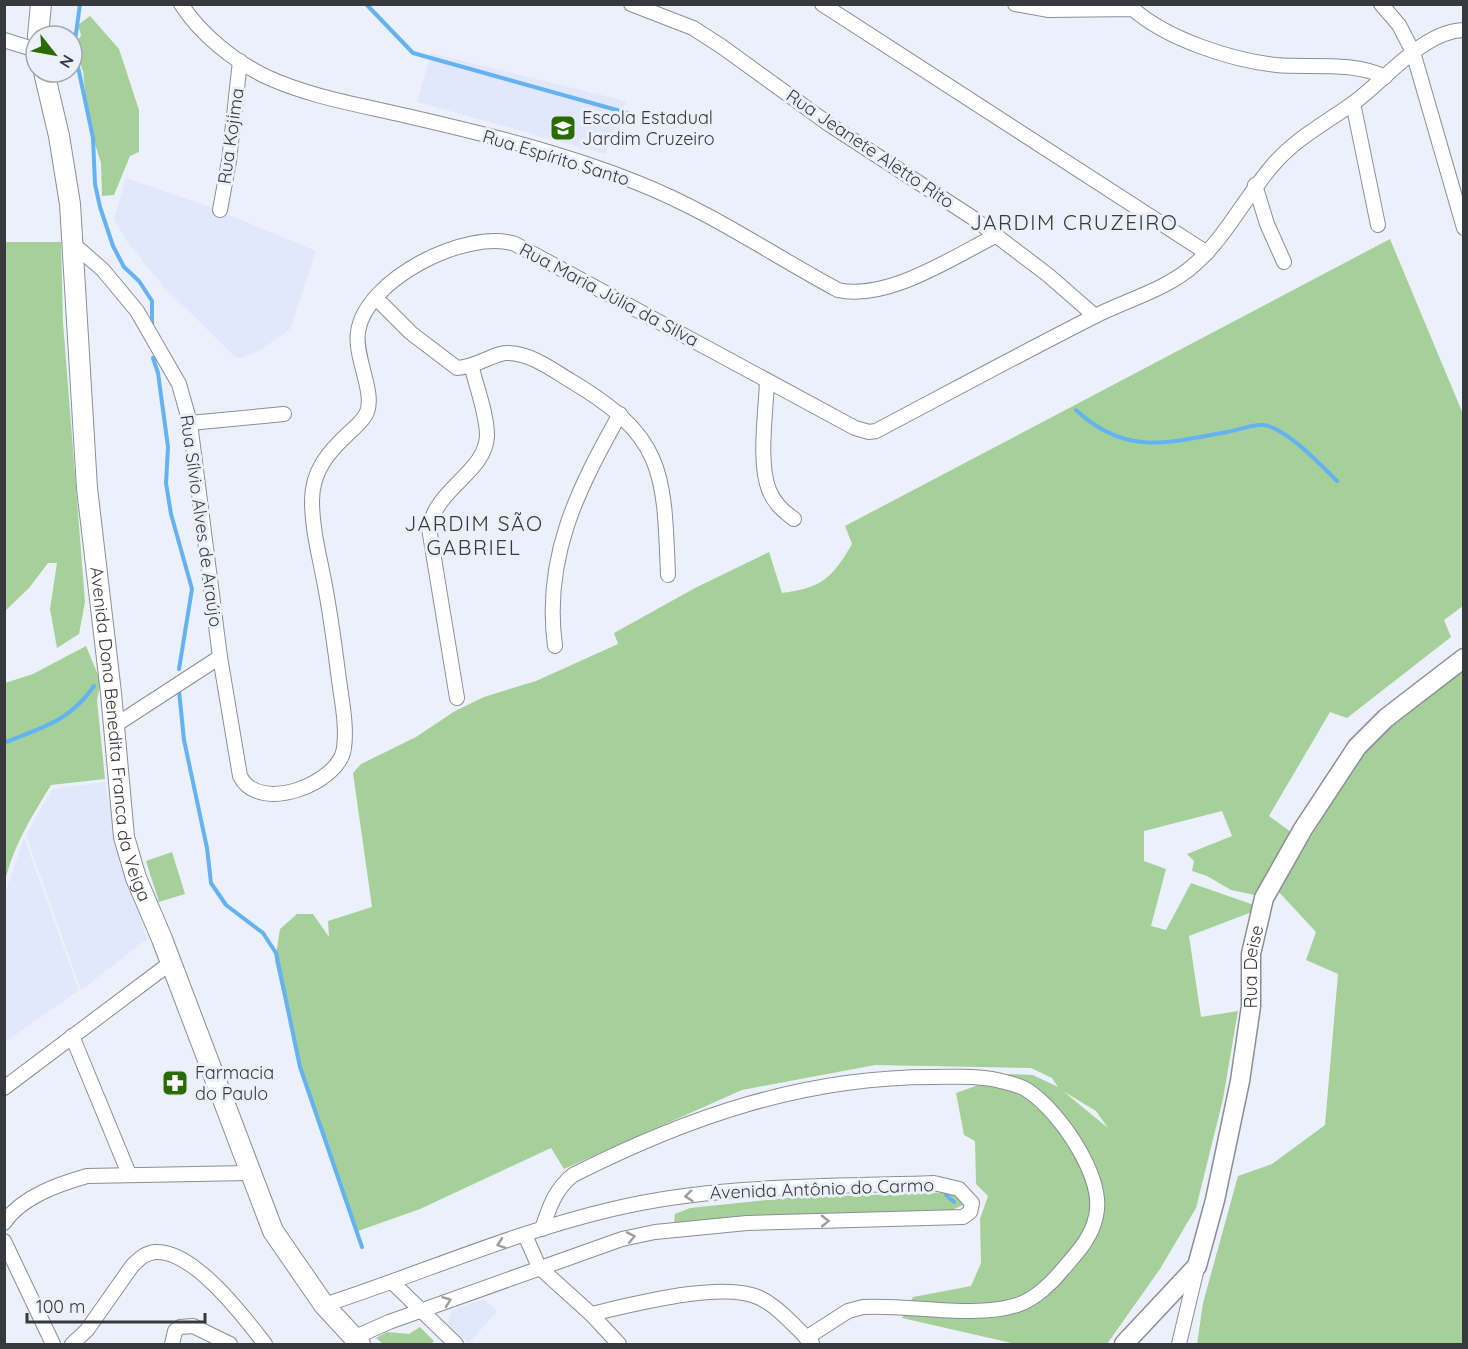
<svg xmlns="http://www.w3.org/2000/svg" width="1468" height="1349" font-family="Quicksand,sans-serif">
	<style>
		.built { fill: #e2e8fb }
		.green { fill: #a6d09a; fill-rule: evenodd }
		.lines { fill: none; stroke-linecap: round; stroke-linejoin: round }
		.stream { stroke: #64b2f1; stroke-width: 4 }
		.minor-casing { stroke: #8a8e98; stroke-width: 16 }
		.tertiary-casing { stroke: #8a8e98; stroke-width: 21 }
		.secondary-casing { stroke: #8a8e98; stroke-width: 22 }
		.minor { stroke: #fff; stroke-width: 14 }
		.tertiary { stroke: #fff; stroke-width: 18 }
		.secondary { stroke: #fff; stroke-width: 20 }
		.oneway { stroke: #9c9c9e }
		.labels { text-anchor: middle; stroke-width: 6; stroke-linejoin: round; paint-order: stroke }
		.poi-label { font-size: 18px; fill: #38393e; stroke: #ecf0fb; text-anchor: start }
		.street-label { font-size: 18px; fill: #38393e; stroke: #ecf0fb }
		.quarter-label { font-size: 21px; letter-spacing: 1.5px; fill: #38393e; stroke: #ecf0fb }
	</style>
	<rect width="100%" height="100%" fill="#ecf0fb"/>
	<g class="built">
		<polygon points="431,53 626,101 605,154 417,102"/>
		<polygon points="126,178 210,207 316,251 290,329 261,350 241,358 235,357 164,287 125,239 114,219"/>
		<polygon points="105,782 120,856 147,939 81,990 26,835 52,789"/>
		<polygon points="24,838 79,990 5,1042 5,893"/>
		<polygon points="484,1299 497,1311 469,1343 448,1324 451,1311"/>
	</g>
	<g class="green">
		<polygon points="90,16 119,49 139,110 139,152 130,156 114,195 102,196 101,163 88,122 83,71 74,48 81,35 78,25"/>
		<path d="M1390,239L1463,414V606L1444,620L1451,637L1347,718L1330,712L1269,816L1295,835L1259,896L1231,890L1207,876L1192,871L1194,861L1187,854L1232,836L1222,811L1144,831V861L1166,869L1151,926L1166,930L1191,883L1254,905L1252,912L1189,936L1201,1017L1238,1011L1223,1099L1196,1208L1160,1269L1107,1344H1016L902,1318L913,1297L971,1286L981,1263L980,1219L988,1196L976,1184L975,1141L964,1135L956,1093L1009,1074L1033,1075L1058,1087L1052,1078L1031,1068L875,1065L742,1090L564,1169L551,1148L420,1209L358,1231L300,1067L275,961L280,929L297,914H313L329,937L328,921L372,907L353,773L361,764L416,737L455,711L484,697L536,681L618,644L614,633L695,588L769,552L782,593C822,588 832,578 852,544L845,526ZM1063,1091L1096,1111L1108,1128Z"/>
		<polygon points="5,242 61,242 63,322 85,602 79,634 57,648 50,609 57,563 48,563 29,588 5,611"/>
		<path d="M86,646L101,682L97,700L105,779L51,785C32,816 13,846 5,882V683L33,674Z"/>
		<polygon points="1463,671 1463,1344 1197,1344 1203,1303 1238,1176 1272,1164 1325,1125 1338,974 1306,960 1316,932 1278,891 1361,754 1415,703"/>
		<polygon points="172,852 185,894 159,902 146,861"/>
		<polygon points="954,1192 963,1194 963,1205 952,1210 689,1228 674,1223 675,1214 690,1208 786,1198"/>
		<polygon points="420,1327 434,1341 431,1344 383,1344 376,1338 387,1332 409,1334"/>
	</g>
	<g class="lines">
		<g class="stream">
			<polyline points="80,4 74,48 93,138 95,184 100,207 113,246 124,267 139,281 152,301 152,326"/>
			<polyline points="366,4 413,53 631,114"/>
			<polyline points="153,358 158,373 168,447 166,483 171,514 192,589 179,669"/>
			<path d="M1076,410C1125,456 1168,443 1227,432C1238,430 1253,424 1264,425C1286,428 1321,465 1337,481"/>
			<polyline points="179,691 184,740 207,848 211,883 226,905 263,933 276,953 300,1067 362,1247"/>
			<path d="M4,743C42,727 69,722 94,686"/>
			<polyline points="946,1195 954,1202"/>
		</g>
		<g class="minor-casing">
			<g id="minor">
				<path d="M181,4C200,34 235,62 267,77C310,97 361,105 407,116C485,134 564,153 638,183C709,211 771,254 838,290C888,301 953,257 997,235"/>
				<polyline points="631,4 693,28 721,46 830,125 973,218 1048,275 1095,316"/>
				<polyline points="822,4 1207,253"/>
				<path d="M1015,4L1049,10L1133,9C1167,39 1231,60 1276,65C1310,68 1353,61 1385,77"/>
				<polyline points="1381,4 1399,25 1413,52 1464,228"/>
				<polyline points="4,40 36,50"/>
				<polyline points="1353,103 1378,225"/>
				<polyline points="1255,185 1267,224 1284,262"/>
				<polyline points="220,210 229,161 240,61"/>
				<path d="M72,243L103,270L137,311L179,384L190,423L220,657L240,776C259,815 340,783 344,748C347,726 342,702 339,680C335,649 331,617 325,586C320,558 312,530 312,501C312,471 328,452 350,432C356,426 364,420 367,412C375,392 354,356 358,332C365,279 468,228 515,244L855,428L869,432L876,431C948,393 1020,354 1093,317C1126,300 1166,290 1194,265C1226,237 1245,197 1273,165C1295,139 1324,124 1352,104C1384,82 1422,31 1464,30"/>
				<path d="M376,298L411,333L457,368C478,367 495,352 508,353C530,353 553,370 571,381C665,437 664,472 668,575"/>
				<path d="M767,381C766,412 758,462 769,490C774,503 783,511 794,519"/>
				<polyline points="190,423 284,414"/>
				<path d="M555,646C543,557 578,489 620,414"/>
				<path d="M457,698L429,528C437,487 485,473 487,436C487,414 477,389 472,368"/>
				<polyline points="114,726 220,657"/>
				<polyline points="72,1036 129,1174"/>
				<polyline points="4,1088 169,964"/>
				<path d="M4,1223C21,1197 59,1184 87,1176L249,1173"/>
				<path d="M542,1229C549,1208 555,1189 573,1175C688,1117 803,1077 933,1077C956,1077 982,1075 1005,1082C1013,1084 1024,1087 1030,1092C1060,1113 1105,1177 1096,1216C1092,1237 1077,1253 1063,1269C1052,1283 1034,1300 1017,1305C973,1319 910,1304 863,1307L848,1311L806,1338"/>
				<polyline points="525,1235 539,1267 591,1314 619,1344"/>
				<polyline points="4,1241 53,1344"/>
				<polyline points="393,1283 456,1344"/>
				<path d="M324,1305C420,1274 514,1232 613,1209C717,1184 827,1187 934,1183L959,1189L972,1203L970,1212L963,1217L747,1223L655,1232L622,1239L389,1322L353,1338"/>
				<path d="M591,1314C631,1305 723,1280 760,1298C780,1308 796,1328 812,1343"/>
				<path d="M72,1344L87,1330L132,1266C139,1259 145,1253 155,1252C193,1249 244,1317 265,1344"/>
				<polyline points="172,1344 175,1331 180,1327 193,1326 230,1344"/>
				<polyline points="1179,1344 1197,1268"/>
			</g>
		</g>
		<g class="tertiary-casing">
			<g id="tertiary">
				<path id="s1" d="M1124,1344L1197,1266L1215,1200L1240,1081L1251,1006V954L1264,898L1303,829L1357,747L1386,718L1464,658"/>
			</g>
		</g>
		<g class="secondary-casing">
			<g id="secondary">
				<polyline points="38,36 41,4"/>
				<path id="s2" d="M44,72L59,136L70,204L87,488L111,693L124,837L136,878L162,939L273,1231L324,1305L360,1344"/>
			</g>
		</g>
		<use href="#minor" class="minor"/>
		<use href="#tertiary" class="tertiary"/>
		<use href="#secondary" class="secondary"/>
	</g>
	<defs><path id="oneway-chevron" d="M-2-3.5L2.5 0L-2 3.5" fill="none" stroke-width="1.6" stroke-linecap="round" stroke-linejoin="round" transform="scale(1.5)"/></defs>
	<g class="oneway">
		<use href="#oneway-chevron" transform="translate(689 1196) rotate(174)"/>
		<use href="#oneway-chevron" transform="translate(825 1221) rotate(-1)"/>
		<use href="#oneway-chevron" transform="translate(631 1237) rotate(-11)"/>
		<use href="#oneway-chevron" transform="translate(501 1244) rotate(161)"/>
		<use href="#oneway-chevron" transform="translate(447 1301) rotate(-20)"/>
	</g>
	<defs>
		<g id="school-square" transform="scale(1.35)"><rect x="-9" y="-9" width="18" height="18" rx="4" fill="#286b00" stroke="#ecf0fb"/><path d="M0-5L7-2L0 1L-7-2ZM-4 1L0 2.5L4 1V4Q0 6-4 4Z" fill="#fff"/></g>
		<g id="pharmacy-square" transform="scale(1.35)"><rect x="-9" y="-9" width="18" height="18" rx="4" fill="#286b00" stroke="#ecf0fb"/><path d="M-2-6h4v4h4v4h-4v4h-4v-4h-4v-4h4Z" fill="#fff"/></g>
	</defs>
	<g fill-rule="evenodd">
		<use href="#school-square" x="563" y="128"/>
		<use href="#pharmacy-square" x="175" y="1083"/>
	</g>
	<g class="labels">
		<g class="poi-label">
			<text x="582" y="124">Escola Estadual<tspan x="582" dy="21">Jardim Cruzeiro</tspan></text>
			<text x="195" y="1079">Farmacia<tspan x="195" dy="21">do Paulo</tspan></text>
		</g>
		<g class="street-label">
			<text transform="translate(231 136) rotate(-82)" y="6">Rua Kojima</text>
			<text transform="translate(870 149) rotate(34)" y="6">Rua Jeanete Aletto Rito</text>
			<text transform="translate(556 158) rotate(17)" y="6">Rua Espírito Santo</text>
			<text transform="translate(609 295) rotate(28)" y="6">Rua Maria Júlia da Silva</text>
			<text transform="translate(201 521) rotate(82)" y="6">Rua Sílvio Alves de Araújo</text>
			<text dy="6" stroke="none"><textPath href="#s2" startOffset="668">Avenida Dona Benedita Franca da Veiga</textPath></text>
			<text dy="6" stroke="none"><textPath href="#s1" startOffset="412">Rua Deise</textPath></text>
			<text transform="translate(822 1189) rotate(-2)" y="6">Avenida Antônio do Carmo</text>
		</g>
		<g class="quarter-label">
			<text x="1074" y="230">JARDIM CRUZEIRO</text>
			<text x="474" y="531">JARDIM SÃO<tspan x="474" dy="24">GABRIEL</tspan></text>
		</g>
	</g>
	<rect width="1468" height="1349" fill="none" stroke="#38393e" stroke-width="12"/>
	<g transform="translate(54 54) rotate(121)"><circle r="28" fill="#ecf0fb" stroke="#a4a7af" stroke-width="1.5"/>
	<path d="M0-4.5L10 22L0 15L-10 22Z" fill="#286b00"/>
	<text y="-9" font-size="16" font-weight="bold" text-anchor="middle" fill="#38393e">N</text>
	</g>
	<path d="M27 1313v9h178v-9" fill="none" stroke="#38393e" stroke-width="3"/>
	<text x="36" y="1313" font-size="18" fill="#38393e" stroke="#ecf0fb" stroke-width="4.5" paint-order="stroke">100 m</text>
</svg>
